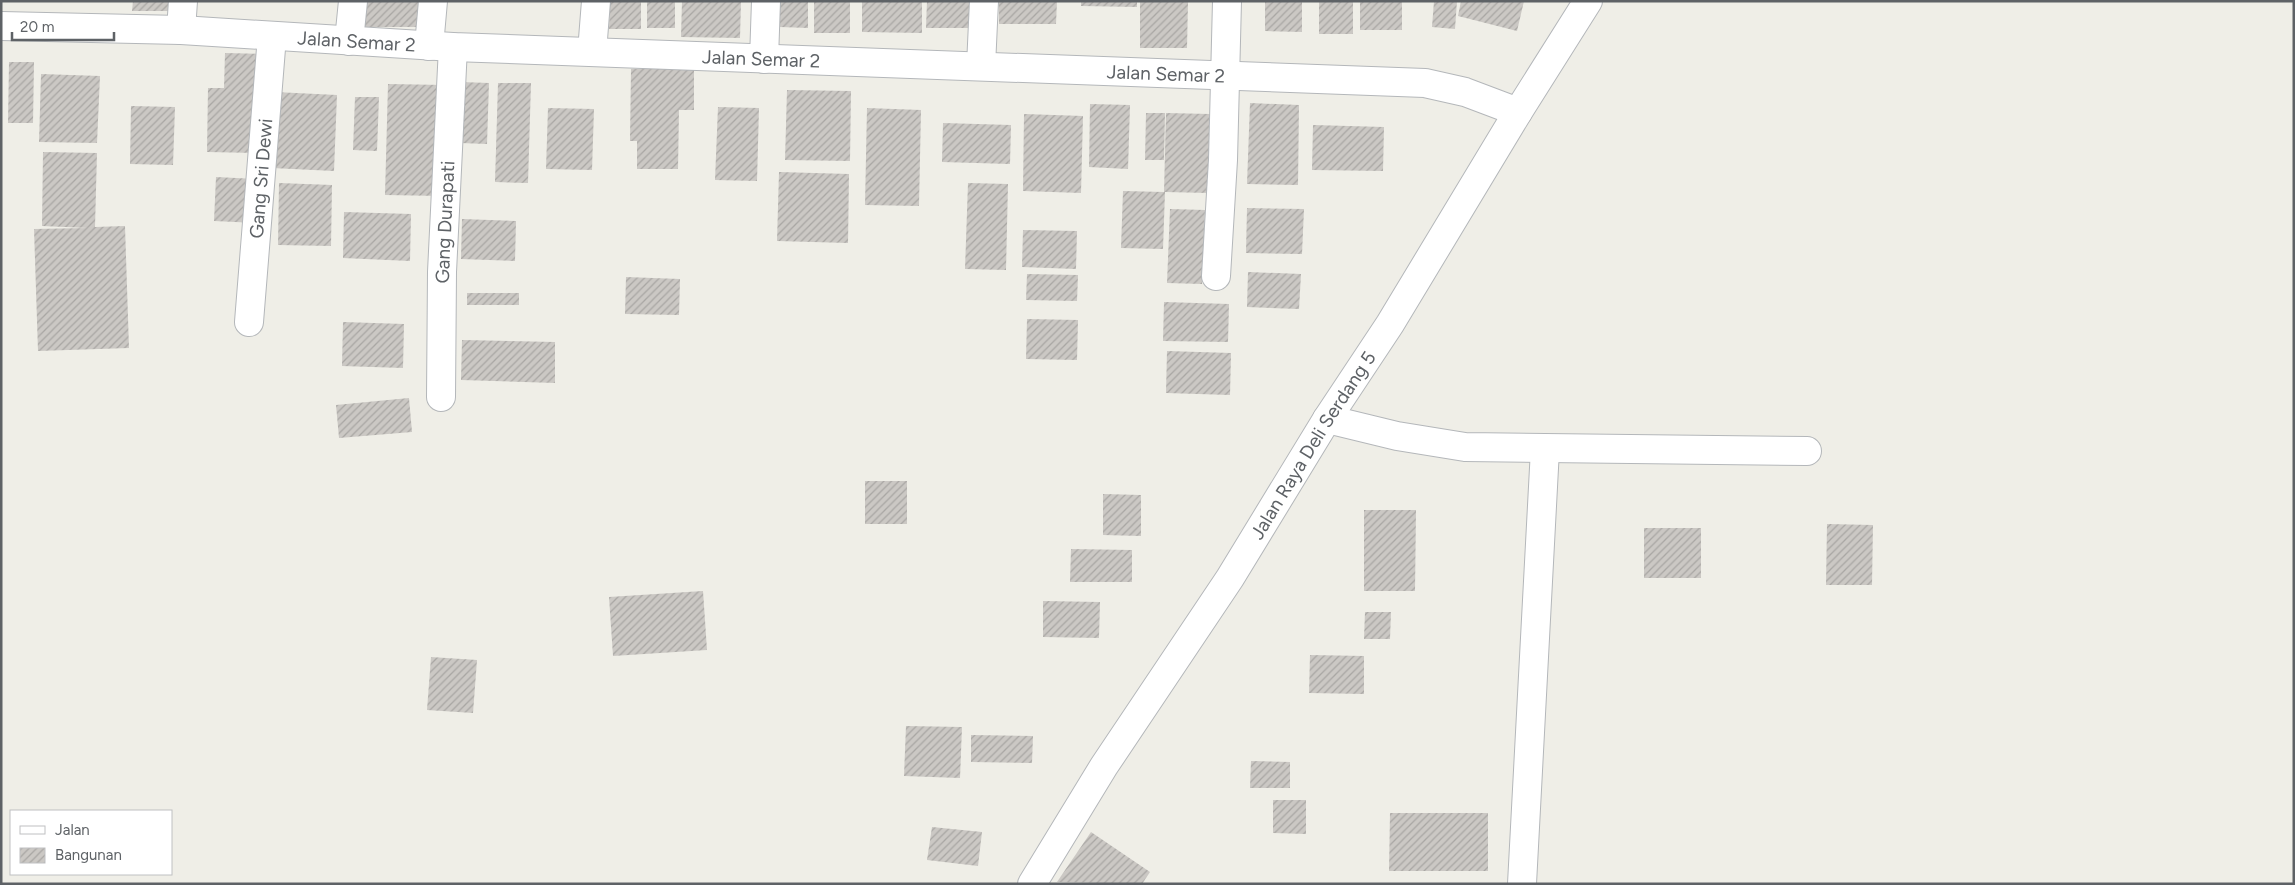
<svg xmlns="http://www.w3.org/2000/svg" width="2295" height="885" font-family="Figtree,sans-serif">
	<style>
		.building { fill: url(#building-hatch) }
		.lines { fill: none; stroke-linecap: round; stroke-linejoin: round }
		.minor-casing { stroke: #b4b7ba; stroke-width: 30 }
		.minor { stroke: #fff; stroke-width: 28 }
		.labels { text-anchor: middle; stroke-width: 4.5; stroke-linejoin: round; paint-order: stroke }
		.street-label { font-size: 19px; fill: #5e6266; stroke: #fff }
	</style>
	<defs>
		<pattern id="building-hatch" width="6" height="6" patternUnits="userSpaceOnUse" patternTransform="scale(1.25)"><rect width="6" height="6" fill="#cbc8c4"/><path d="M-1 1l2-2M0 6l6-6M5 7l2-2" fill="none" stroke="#a8a6a3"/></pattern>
	</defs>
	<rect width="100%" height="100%" fill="#efeee7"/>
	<g class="building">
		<polygon points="133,1 177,1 177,11 132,11"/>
		<rect x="364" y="1" width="65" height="26"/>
		<polygon points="610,1 641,1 641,29 609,29"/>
		<rect x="647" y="1" width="28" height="27"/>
		<polygon points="682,1 741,1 740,38 681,37"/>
		<polygon points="780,1 808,1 808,28 780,27"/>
		<rect x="814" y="1" width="36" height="32"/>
		<polygon points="862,1 922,1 922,33 862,32"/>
		<polygon points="927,1 980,1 980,28 926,28"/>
		<polygon points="999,1 1057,1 1056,24 999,24"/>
		<polygon points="1081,1 1137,1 1137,7 1081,6"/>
		<polygon points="1265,1 1302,1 1302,32 1265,31"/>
		<rect x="1319" y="1" width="34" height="33"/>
		<rect x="1360" y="1" width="42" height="29"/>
		<polygon points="1434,1 1457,1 1455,29 1432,27"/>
		<polygon points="1461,1 1524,1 1517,31 1458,16"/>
		<polygon points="1140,2 1188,2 1187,48 1140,48"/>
		<polygon points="225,53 265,54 262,153 207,152 208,88 224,88"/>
		<polygon points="9,62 34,62 33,123 8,123"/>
		<polygon points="631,69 694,69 694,110 679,110 678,169 637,169 637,141 630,141"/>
		<polygon points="41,74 100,76 97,143 39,142"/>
		<polygon points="461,82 489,83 487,144 460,143"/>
		<polygon points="498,83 531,83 528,183 495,182"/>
		<polygon points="388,84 444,85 442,196 385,195"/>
		<polygon points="787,90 851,91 850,161 785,160"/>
		<polygon points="275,92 337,95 334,171 272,168"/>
		<polygon points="355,97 379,97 377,151 353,150"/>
		<polygon points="1250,103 1299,105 1298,185 1247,184"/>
		<polygon points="1090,104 1130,105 1128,169 1089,167"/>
		<polygon points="131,106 175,107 173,165 130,164"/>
		<polygon points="718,107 759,108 757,181 715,180"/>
		<polygon points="548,108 594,109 592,170 546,169"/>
		<polygon points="867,108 921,110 919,206 865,205"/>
		<polygon points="1146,113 1165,113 1164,160 1145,160"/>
		<polygon points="1166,113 1210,114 1208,193 1165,192 1163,249 1121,248 1123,191 1164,192"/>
		<polygon points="1024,114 1083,116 1081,193 1023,191"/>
		<polygon points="943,123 1011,125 1010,164 942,162"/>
		<polygon points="1313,125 1384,127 1383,171 1312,170"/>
		<polygon points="43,152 97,153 95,227 125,226 129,348 38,351 34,229 88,228 42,226"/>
		<polygon points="779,172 849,174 848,243 777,241"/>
		<polygon points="216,177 258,179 256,223 214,221"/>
		<polygon points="279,183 332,185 331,246 278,245"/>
		<polygon points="968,183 1008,184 1006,270 965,269"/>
		<polygon points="1247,208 1304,209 1302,254 1246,253"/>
		<polygon points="1170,209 1205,210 1202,284 1167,283"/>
		<polygon points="344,212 411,214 410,261 343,258"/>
		<polygon points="462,219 516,221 515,261 461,259"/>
		<polygon points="1023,230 1077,231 1076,269 1022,267"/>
		<polygon points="1248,272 1301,274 1299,309 1247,307"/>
		<polygon points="1027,274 1078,275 1077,301 1026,300"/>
		<polygon points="626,277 680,279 679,315 625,314"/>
		<rect x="467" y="293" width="52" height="12"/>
		<polygon points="1164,302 1229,304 1228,342 1163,341"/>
		<polygon points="1027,319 1078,320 1077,360 1026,359"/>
		<polygon points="343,322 404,324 403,368 342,366"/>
		<polygon points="462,340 555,342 555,383 461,380"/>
		<polygon points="1167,351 1231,353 1230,395 1166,393"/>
		<polygon points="409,398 412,432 339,438 336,405"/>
		<rect x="865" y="481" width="42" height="43"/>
		<polygon points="1103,494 1141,495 1141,536 1103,535"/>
		<polygon points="1364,510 1416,510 1415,591 1364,591"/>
		<polygon points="1827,524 1873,525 1872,585 1826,585"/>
		<rect x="1644" y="528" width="57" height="50"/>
		<polygon points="1071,549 1132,550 1132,582 1070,582"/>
		<polygon points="703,591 707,650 613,656 609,597"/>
		<polygon points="1043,601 1100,602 1099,638 1043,637"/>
		<polygon points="1365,612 1391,612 1390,639 1364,639"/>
		<polygon points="1310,655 1364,656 1364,694 1309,693"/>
		<polygon points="431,657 477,660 473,713 427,710"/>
		<polygon points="906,726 962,727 960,778 904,776"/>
		<polygon points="971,735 1033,736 1032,763 971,762"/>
		<polygon points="1251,761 1290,762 1290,788 1250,788"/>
		<polygon points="1273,800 1306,800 1306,834 1273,833"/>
		<polygon points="1390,813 1488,813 1488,871 1389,871"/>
		<polygon points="932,827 982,832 978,866 927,860"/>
		<polygon points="1091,832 1150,872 1142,884 1057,882"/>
	</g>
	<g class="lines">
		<g class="minor-casing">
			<g id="minor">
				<path id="s1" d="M1,26L181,30L453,47L1425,83L1465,92L1518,112"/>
				<polyline points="181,30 183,1"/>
				<polyline points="349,41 353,1"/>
				<polyline points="429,46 433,1"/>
				<polyline points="592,52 596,1"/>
				<polyline points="764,59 766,1"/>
				<polyline points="981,66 984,1"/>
				<polyline points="1216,276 1223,160 1227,1"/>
				<path id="s2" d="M249,322L272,36"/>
				<path id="s3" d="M441,397L442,272L453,47"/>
				<polyline points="1327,419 1397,436 1465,447 1807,451"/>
				<path id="s4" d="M1032,884L1104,766L1230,578L1327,419L1390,324L1518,112L1588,1"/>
				<polyline points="1522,884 1545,449"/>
			</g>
		</g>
		<use href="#minor" class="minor"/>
	</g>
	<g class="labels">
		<g class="street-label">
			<text dy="7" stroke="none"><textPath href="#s1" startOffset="356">Jalan Semar 2</textPath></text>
			<text dy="7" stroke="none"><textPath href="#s1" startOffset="761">Jalan Semar 2</textPath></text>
			<text dy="7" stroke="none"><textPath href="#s1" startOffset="1166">Jalan Semar 2</textPath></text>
			<text dy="7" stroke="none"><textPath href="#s2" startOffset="144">Gang Sri Dewi</textPath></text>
			<text dy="7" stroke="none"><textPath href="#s3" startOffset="175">Gang Durapati</textPath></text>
			<text dy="7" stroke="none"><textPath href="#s4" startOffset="521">Jalan Raya Deli Serdang 5</textPath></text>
		</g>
	</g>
	<rect width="2295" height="885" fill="none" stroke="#5e6266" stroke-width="5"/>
	<rect x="10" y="810" width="162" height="65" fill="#ffffff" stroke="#bfc0c2"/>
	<rect x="20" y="826" width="25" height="8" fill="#ffffff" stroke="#bfc0c2"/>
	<text x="55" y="835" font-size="15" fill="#5e6266">Jalan</text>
	<rect x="20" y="848" width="25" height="15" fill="url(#building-hatch)" stroke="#bfc0c2"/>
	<text x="55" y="860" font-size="15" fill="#5e6266">Bangunan</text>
	<path d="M12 32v8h102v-8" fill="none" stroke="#5e6266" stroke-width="2.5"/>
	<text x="20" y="32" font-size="15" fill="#5e6266" stroke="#ffffff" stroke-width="4" paint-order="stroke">20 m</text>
</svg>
